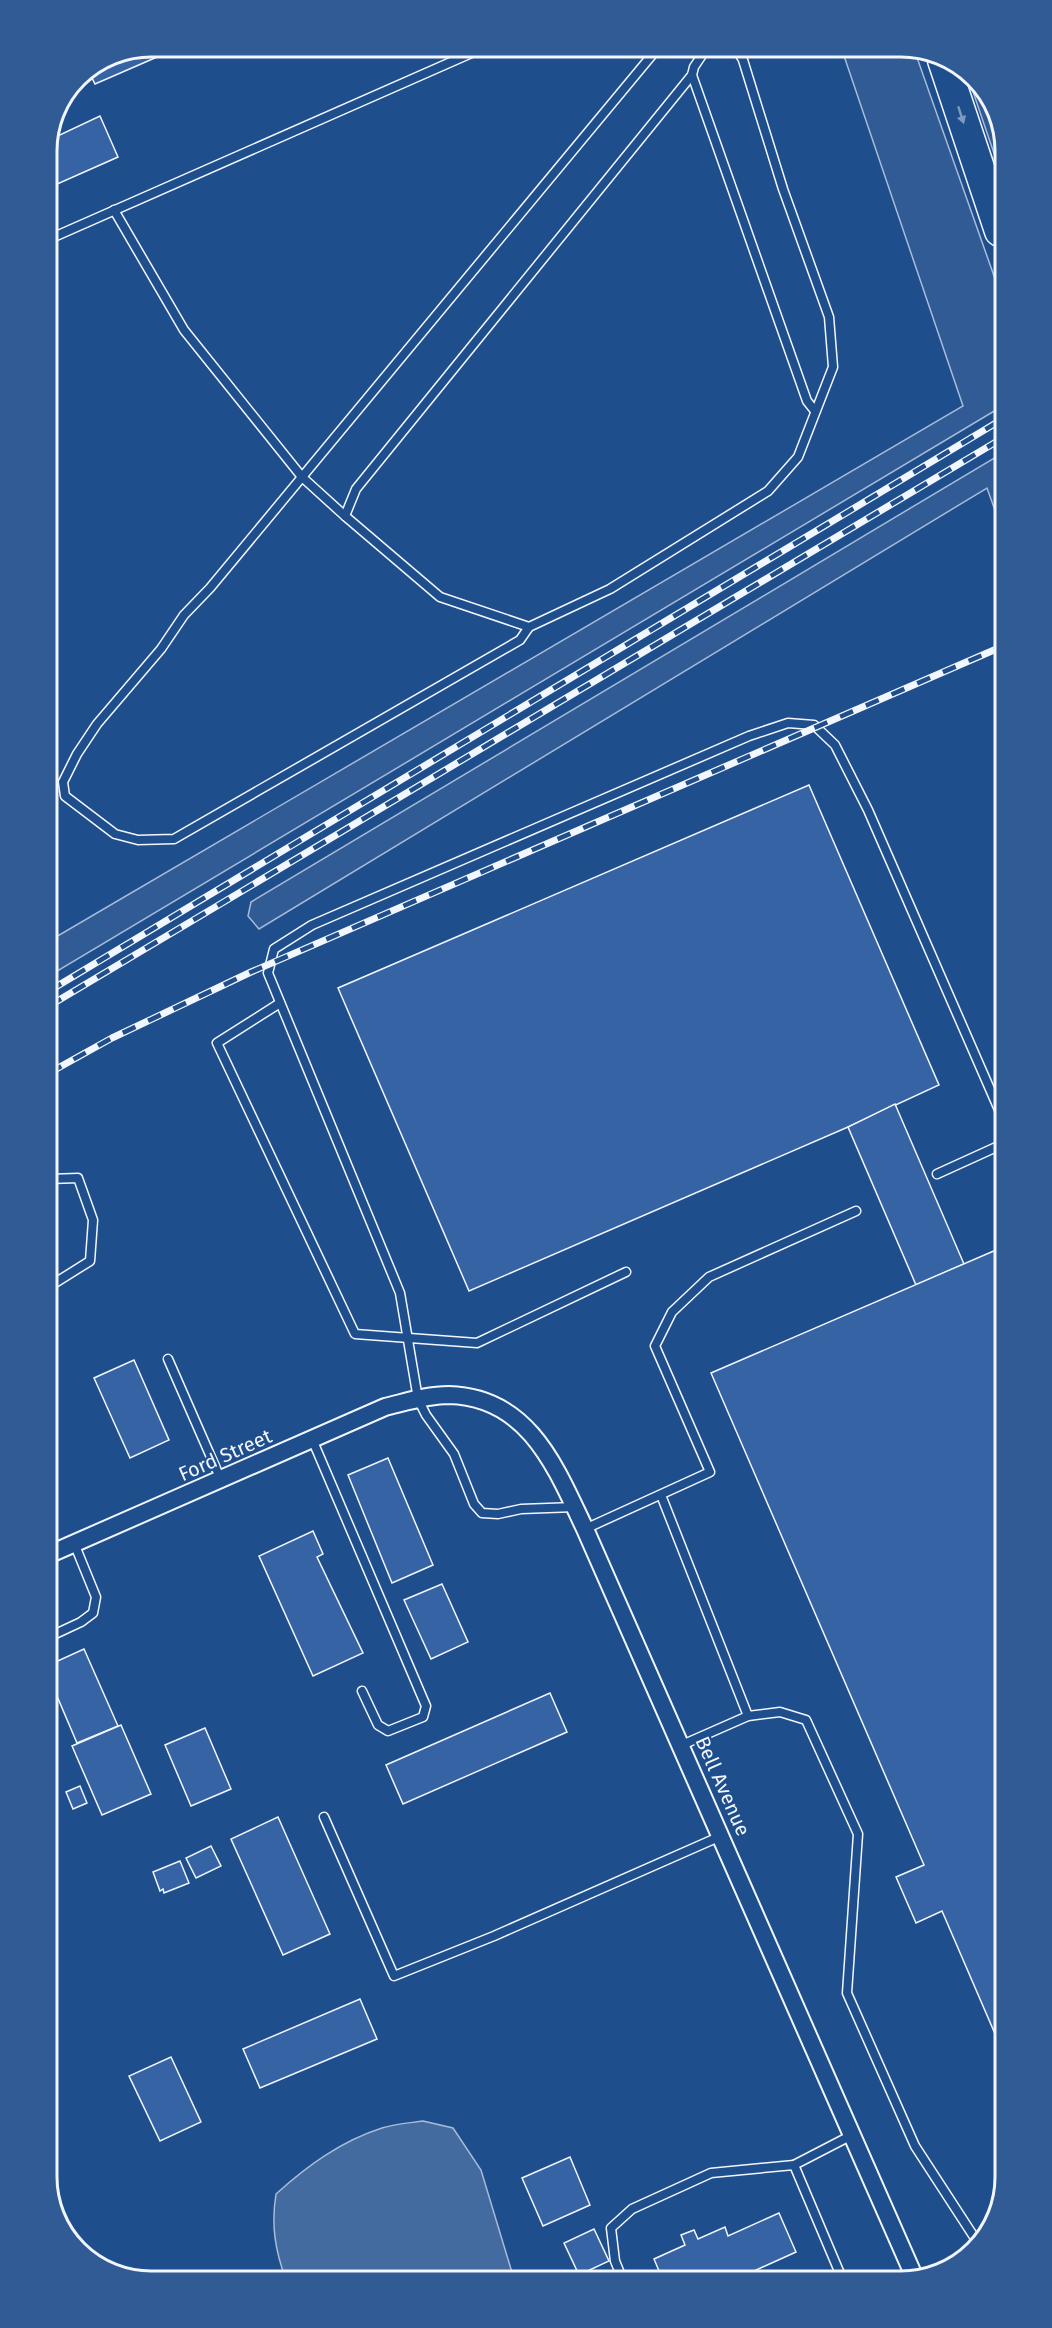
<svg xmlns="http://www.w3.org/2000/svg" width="1052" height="2328" font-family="'Fira Sans',sans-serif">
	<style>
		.built { fill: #305b95; stroke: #a8bbd7; stroke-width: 1.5 }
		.water { fill: #446ba0; stroke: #a8bbd7; stroke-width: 1.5 }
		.building { fill: #3563a3; stroke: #f2f6ff; stroke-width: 1.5 }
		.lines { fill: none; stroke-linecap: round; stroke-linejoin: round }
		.service-casing { stroke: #f2f6ff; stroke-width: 11 }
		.minor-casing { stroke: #f2f6ff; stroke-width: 20 }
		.motorway-casing { stroke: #f2f6ff; stroke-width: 33 }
		.service { stroke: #1f4e8c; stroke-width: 8 }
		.minor { stroke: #1f4e8c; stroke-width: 16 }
		.motorway { stroke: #1f4e8c; stroke-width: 30 }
		.rail-casing { stroke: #f2f6ff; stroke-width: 7 }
		.rail { stroke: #1f4e8c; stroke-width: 4.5; stroke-dasharray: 14; stroke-linecap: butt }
		.oneway { fill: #7e9ac0 }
		.labels { text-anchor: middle; stroke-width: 4.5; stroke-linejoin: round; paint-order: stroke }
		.street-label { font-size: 20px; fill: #f2f6ff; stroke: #1f4e8c }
		.rim { fill: none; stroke: #f2f6ff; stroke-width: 3 }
	</style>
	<rect width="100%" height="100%" fill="#1f4e8c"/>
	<g class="built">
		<polygon points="841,47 908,47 914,49 1000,293 1001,407 49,976 49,941 963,406"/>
		<polygon points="966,71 1000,117 1000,171"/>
		<polygon points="1001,454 1001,527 987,488 259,929 248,916 251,902"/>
	</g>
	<path class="water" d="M423,2121L453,2128L481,2170L514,2279L286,2280C275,2250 271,2225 276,2194C307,2166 341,2141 382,2128C394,2124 409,2123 423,2121Z"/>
	<g class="building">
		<polygon points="111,54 164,54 95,84 88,70"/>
		<polygon points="100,116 118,157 55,185 47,166 47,144 49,140"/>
		<polygon points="809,785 939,1085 848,1127 469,1291 338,988"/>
		<polygon points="895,1104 964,1264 916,1285 848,1127"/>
		<polygon points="1003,1247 1005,2057 942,1911 916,1923 896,1877 924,1865 711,1373"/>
		<polygon points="134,1360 169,1440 130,1458 94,1378"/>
		<polygon points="388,1458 433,1565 392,1583 348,1475"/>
		<polygon points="313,1531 323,1554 317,1557 363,1653 313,1676 259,1556"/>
		<polygon points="442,1584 468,1642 431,1659 404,1600"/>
		<polygon points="84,1649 118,1726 77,1743 51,1682 51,1664"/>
		<polygon points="550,1693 567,1732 403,1804 386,1765"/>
		<polygon points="121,1725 151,1794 102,1815 72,1746"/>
		<polygon points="205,1728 231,1789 191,1806 165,1745"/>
		<polygon points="80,1786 87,1803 73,1809 66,1792"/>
		<polygon points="278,1817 330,1934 283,1955 231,1839"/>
		<polygon points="211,1846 221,1866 196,1878 186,1858"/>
		<polygon points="180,1861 189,1883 164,1893 163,1889 160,1891 153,1872"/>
		<polygon points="360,1999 377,2039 260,2088 243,2049"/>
		<polygon points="171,2057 201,2122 160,2141 129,2076"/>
		<polygon points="570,2157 590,2205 543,2226 522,2178"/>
		<polygon points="779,2213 796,2252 745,2275 746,2277 662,2278 654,2259 685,2245 681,2235 694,2230 698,2239 725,2227 728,2236"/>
		<polygon points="594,2229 609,2261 579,2275 564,2243"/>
	</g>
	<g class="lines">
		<g class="service-casing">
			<g id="service">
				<polyline points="657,49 210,588 184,615 161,649 97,724 77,754 63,782 65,796 115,834 138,840 174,839 520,640 529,627 610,589 768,491 798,457 833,367 829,317 783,189 743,60 736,48"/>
				<polyline points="692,75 807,401 815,411"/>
				<polyline points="114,210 184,330 302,477 345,516"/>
				<polyline points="47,240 476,51"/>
				<polyline points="529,627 440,597 345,516 356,489 692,75 694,67 706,49"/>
				<polyline points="280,1003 217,1043 355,1334 477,1343 626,1272"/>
				<polyline points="937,1174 1003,1144"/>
				<polyline points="49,1179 78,1178 93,1220 90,1261 50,1286"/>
				<polyline points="168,1359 221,1480"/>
				<polyline points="312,1439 426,1706 423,1717 388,1731 378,1725 362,1691"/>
				<polyline points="661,1495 748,1716"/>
				<polyline points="575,1507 521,1509 498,1514 482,1513 474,1504 454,1454 426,1415 418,1399 400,1293 268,973 274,949 312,925 749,736 788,723 814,725 835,745 868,810 1003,1119"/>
				<polyline points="585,1529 710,1472 655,1346 672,1312 709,1277 856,1211"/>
				<polyline points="51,1636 81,1622 93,1613 96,1597 74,1543"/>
				<polyline points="682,1745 748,1716 780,1712 806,1720 858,1834 847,1993 915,2146 978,2243"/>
				<polyline points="324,1817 394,1976 494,1936 721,1836"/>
				<polyline points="841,2276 794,2165 852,2135"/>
				<polyline points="622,2278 615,2261 611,2228 632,2209 711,2173 794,2165"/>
			</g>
		</g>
		<g class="minor-casing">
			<path id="minor" d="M50,1554L385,1407C406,1402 427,1395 449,1395C529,1397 556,1468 585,1529L914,2276"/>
		</g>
		<g class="motorway-casing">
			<polyline id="motorway" points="943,60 1000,231"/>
		</g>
		<use href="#service" class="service"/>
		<use href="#minor" class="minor"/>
		<use href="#motorway" class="motorway"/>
		<g class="rail-casing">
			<g id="rail">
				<polyline points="49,991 1001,420"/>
				<polyline points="49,1006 1001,439"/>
				<polyline points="49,1073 112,1038 251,972 1001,647"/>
			</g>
		</g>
		<use href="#rail" class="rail"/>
	</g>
	<defs><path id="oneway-solid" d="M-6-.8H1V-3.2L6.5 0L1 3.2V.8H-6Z" transform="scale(1.5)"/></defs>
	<use class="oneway" href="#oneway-solid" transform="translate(961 115) rotate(72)"/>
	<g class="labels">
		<g class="street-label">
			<text transform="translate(225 1455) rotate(-24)" y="7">Ford Street</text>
			<text transform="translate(723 1786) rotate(66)" y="7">Bell Avenue</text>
		</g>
	</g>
	<path d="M0 0H1052V2328H0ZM151 57H901A94 94 0 0 1 995 151V2177A94 94 0 0 1 901 2271H151A94 94 0 0 1 57 2177V151A94 94 0 0 1 151 57Z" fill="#305b95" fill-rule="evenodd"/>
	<path class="rim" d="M151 57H901A94 94 0 0 1 995 151V2177A94 94 0 0 1 901 2271H151A94 94 0 0 1 57 2177V151A94 94 0 0 1 151 57Z"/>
</svg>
